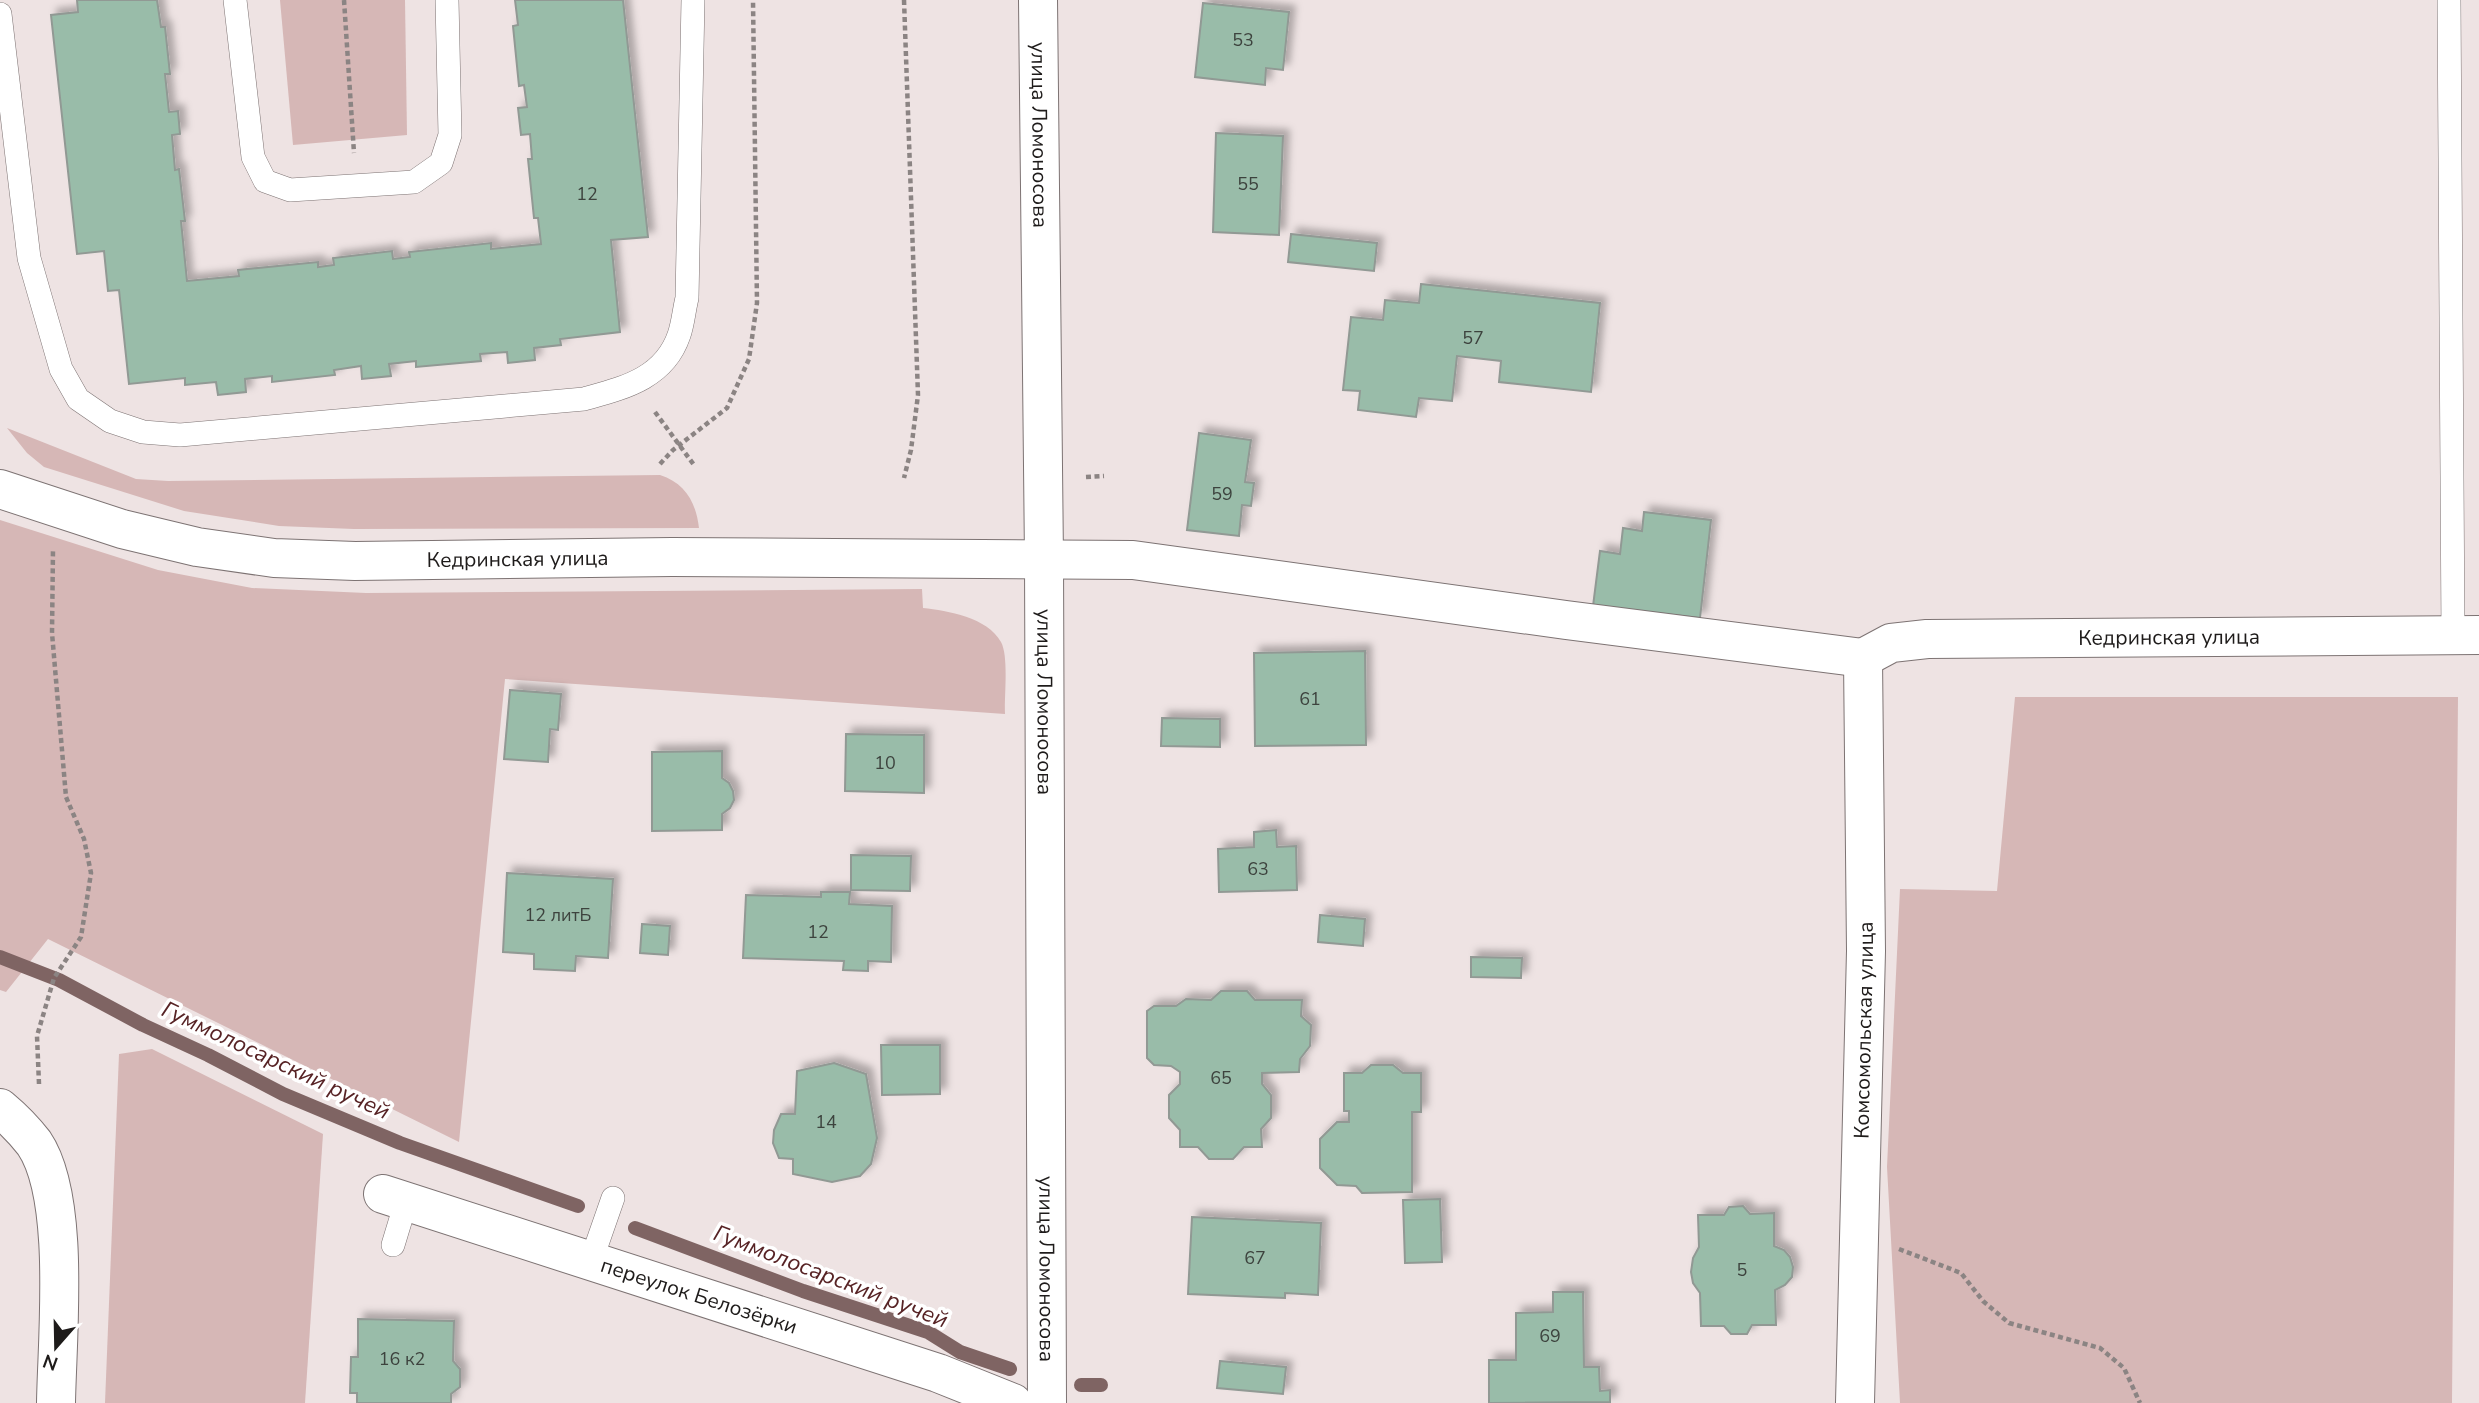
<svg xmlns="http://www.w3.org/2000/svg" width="2479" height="1403" font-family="'Nunito Sans',sans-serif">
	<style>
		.green { fill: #d6b7b6 }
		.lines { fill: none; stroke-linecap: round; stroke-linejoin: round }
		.stream { stroke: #7f6463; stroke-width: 14 }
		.building { fill: #99bca9; stroke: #919994; stroke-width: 2; filter: url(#shadow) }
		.service-casing { stroke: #7d7373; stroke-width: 24 }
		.minor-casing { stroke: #7d7373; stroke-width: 40 }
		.tertiary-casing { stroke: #7d7373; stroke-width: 40 }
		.path { stroke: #8b8483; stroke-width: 4.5; stroke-dasharray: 5 3.5; stroke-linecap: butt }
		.service { stroke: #fff; stroke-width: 23 }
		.minor { stroke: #fff; stroke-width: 38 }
		.tertiary { stroke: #fff; stroke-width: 38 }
		.labels { text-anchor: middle; stroke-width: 7; stroke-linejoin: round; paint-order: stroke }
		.number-label { font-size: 18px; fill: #3d433e }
		.street-label { font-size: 21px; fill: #1e1b1a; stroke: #fff }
		.water-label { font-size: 23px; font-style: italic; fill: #572325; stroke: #fff }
	</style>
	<defs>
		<filter id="shadow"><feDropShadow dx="6" dy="-6" stdDeviation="3.5" flood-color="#0004"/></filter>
	</defs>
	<rect width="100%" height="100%" fill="#eee3e3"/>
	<g class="green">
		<polygon points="280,0 405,0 407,135 293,145"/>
		<path d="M7,428L136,479L168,481L660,475C685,483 696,502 699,528L354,529L279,526L184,511L44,467L27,453Z"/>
		<path d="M0,520L158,570L252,588L366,593L922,589L923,608C948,611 987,617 1001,642C1009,657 1004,696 1005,714L505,679L459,1142L48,939L6,992L0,990Z"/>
		<polygon points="2015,697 2458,697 2452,1403 1900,1403 1887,1167 1900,889 1997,891"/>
		<polygon points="152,1049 323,1134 305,1403 105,1403 119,1054"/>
	</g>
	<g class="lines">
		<g class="stream">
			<polyline points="0,957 59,980 143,1025 208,1055 283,1094 400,1143 578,1206"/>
			<polyline points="635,1228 803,1291 928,1332 960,1352 1010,1369"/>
			<polyline points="1081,1385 1101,1385"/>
		</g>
	</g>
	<g class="building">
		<polygon points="77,0 157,0 161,27 165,27 170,74 165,74 169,112 178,111 180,134 172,135 175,170 179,169 185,221 181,221 187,281 239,276 238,270 318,262 318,267 334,265 333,258 392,251 393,259 410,257 409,252 491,243 491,249 541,244 538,218 534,218 528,159 532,159 530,134 521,135 518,108 527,107 524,85 519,86 513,26 518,25 515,0 623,0 648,237 611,240 620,332 560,339 561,345 534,348 535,360 508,363 507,352 480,354 481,361 416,367 416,361 389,364 391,376 362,379 361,366 334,370 335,375 272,382 272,376 245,379 246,392 218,395 216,382 185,385 185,378 129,384 119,290 108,291 104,251 77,254 51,15 78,12"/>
		<polygon points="1203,3 1289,12 1283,70 1266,68 1265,85 1195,77"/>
		<polygon points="1216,133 1283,136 1279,235 1213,232"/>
		<polygon points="1291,234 1377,243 1374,271 1288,262"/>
		<polygon points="1421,284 1600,303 1591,392 1499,382 1501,361 1457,356 1452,401 1419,398 1416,417 1358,410 1360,391 1343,390 1351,317 1383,320 1385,300 1419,303"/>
		<polygon points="1199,433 1251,440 1245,482 1254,483 1251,506 1242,505 1239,536 1187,530"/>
		<polygon points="1644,512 1711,520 1700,618 1593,606 1600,551 1620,554 1623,528 1642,531"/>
		<polygon points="1365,651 1366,745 1255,746 1254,653"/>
		<polygon points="510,690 561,694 558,730 550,729 548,762 504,759"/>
		<polygon points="1162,718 1220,719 1220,747 1161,746"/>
		<polygon points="846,734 924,735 924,793 845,791"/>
		<polygon points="722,751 722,778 729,783 733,791 734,800 730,808 722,814 722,830 652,831 652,752"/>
		<polygon points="1276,830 1277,847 1296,846 1297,890 1219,892 1218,849 1254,847 1254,832"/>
		<polygon points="851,855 911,856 910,891 851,890"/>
		<polygon points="507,873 613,879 608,958 576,956 575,971 534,969 534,954 503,952"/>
		<polygon points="821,892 850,892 849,904 892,906 891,962 868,961 868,971 843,970 844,961 743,958 746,895 821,897"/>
		<polygon points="1320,915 1365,919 1363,946 1318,942"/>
		<polygon points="642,924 670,926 668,955 640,953"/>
		<polygon points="1471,957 1522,958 1521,978 1471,977"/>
		<polygon points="1221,991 1247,991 1255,1000 1302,1000 1301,1016 1311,1025 1310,1046 1300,1059 1299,1072 1262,1073 1262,1084 1271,1095 1271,1118 1261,1129 1262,1147 1244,1147 1233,1159 1209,1159 1198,1147 1180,1147 1180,1130 1169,1118 1169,1095 1180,1084 1180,1072 1171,1066 1154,1065 1147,1058 1147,1011 1154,1006 1176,1006 1186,999 1211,1000"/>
		<polygon points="881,1045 940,1045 940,1094 882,1095"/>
		<polygon points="834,1063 866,1074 877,1138 871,1164 860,1176 832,1182 793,1174 793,1159 779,1158 773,1143 774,1130 781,1114 795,1114 797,1071"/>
		<polygon points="1371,1065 1393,1065 1403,1073 1421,1073 1421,1112 1412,1112 1412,1192 1362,1193 1356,1186 1337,1185 1320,1168 1320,1139 1337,1122 1349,1122 1349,1111 1344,1111 1344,1073 1362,1073"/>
		<polygon points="1440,1199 1442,1262 1405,1263 1403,1200"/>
		<polygon points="1743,1206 1750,1214 1774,1213 1774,1246 1784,1250 1790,1257 1793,1267 1792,1277 1785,1285 1775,1290 1776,1325 1752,1325 1747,1334 1731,1334 1724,1326 1701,1326 1700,1293 1693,1283 1691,1272 1693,1258 1699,1247 1698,1215 1724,1215 1729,1207"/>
		<polygon points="1192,1217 1321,1223 1318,1295 1285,1293 1285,1298 1188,1294"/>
		<polygon points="1553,1292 1583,1292 1584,1367 1599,1367 1600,1391 1610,1390 1610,1402 1489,1403 1489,1360 1516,1360 1516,1313 1553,1312"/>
		<polygon points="358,1319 454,1321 453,1361 460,1369 460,1387 451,1394 451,1403 357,1403 357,1393 350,1393 351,1357 358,1357"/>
		<polygon points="1220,1361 1286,1367 1283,1394 1217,1388"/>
	</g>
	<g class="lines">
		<g class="service-casing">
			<g id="service">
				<polyline points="235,0 253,157 265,181 290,190 414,182 441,163 450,135 447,0"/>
				<polyline points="2449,0 2453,635"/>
				<path d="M0,14L29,258L61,369L78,399L110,421L143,432L180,435L584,399C623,388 664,379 679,335C683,324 684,310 687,298L693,0"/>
				<polyline points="393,1245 406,1202"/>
				<polyline points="591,1261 613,1198"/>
			</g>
		</g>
		<g class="minor-casing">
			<g id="minor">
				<path id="s1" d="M0,489L122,529L197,547L274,558L355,561L672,557L1133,560L1566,620L1863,658"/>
				<path id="s2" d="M1863,658L1891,643L1927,639L2479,635"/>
				<path d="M0,1108C12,1118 24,1130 34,1143C71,1197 57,1337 56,1403"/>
				<path id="s3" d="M383,1194L938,1373L1013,1403"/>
				<path id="s4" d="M1855,1403L1866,951L1863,658"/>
			</g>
		</g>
		<g class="tertiary-casing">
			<g id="tertiary">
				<path id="s5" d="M1038,0L1044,559L1047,1403"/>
			</g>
		</g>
		<g class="path">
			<polyline points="344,0 354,153"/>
			<polyline points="904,0 918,395 911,450 904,478"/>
			<polyline points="655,412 694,465"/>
			<polyline points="660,464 673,450 727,408 749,359 757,303 753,0"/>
			<polyline points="1086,477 1104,476"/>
			<polyline points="39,1084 37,1036 54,978 81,937 91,873 84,839 66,797 52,633 53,549"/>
			<polyline points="1899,1249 1961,1273 1983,1301 2009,1323 2100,1348 2124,1368 2140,1403"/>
		</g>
		<use href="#service" class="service"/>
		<use href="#minor" class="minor"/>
		<use href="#tertiary" class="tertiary"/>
	</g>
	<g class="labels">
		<g class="number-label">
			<text x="1243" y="46">53</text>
			<text x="1248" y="190">55</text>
			<text x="587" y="200">12</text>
			<text x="1473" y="344">57</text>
			<text x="1222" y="500">59</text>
			<text x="1310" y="705">61</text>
			<text x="885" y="769">10</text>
			<text x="1258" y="875">63</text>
			<text x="558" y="921">12 литБ</text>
			<text x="818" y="938">12</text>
			<text x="1221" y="1084">65</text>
			<text x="826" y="1128">14</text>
			<text x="1255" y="1264">67</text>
			<text x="1742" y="1276">5</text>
			<text x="1550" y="1342">69</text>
			<text x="402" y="1365">16 к2</text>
		</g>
		<g class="street-label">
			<text dy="7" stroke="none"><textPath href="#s5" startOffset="135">улица Ломоносова</textPath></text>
			<text dy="7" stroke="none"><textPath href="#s1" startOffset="527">Кедринская улица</textPath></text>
			<text dy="7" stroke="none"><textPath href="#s2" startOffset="310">Кедринская улица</textPath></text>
			<text dy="7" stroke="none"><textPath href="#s5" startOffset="702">улица Ломоносова</textPath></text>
			<text dy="7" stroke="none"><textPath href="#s4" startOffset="373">Комсомольская улица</textPath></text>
			<text dy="7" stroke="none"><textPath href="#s5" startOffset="1269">улица Ломоносова</textPath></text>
			<text dy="7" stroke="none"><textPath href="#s3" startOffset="332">переулок Белозёрки</textPath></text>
		</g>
		<g class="water-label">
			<text transform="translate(276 1060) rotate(25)" y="8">Гуммолосарский ручей</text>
			<text transform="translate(831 1276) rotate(21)" y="8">Гуммолосарский ручей</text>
		</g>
	</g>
	<g transform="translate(56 1347) rotate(200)" stroke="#ffffff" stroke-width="5" paint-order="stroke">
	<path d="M0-5L12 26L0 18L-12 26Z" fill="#1e1b1a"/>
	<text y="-10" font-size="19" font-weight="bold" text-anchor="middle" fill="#1e1b1a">N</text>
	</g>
</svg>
